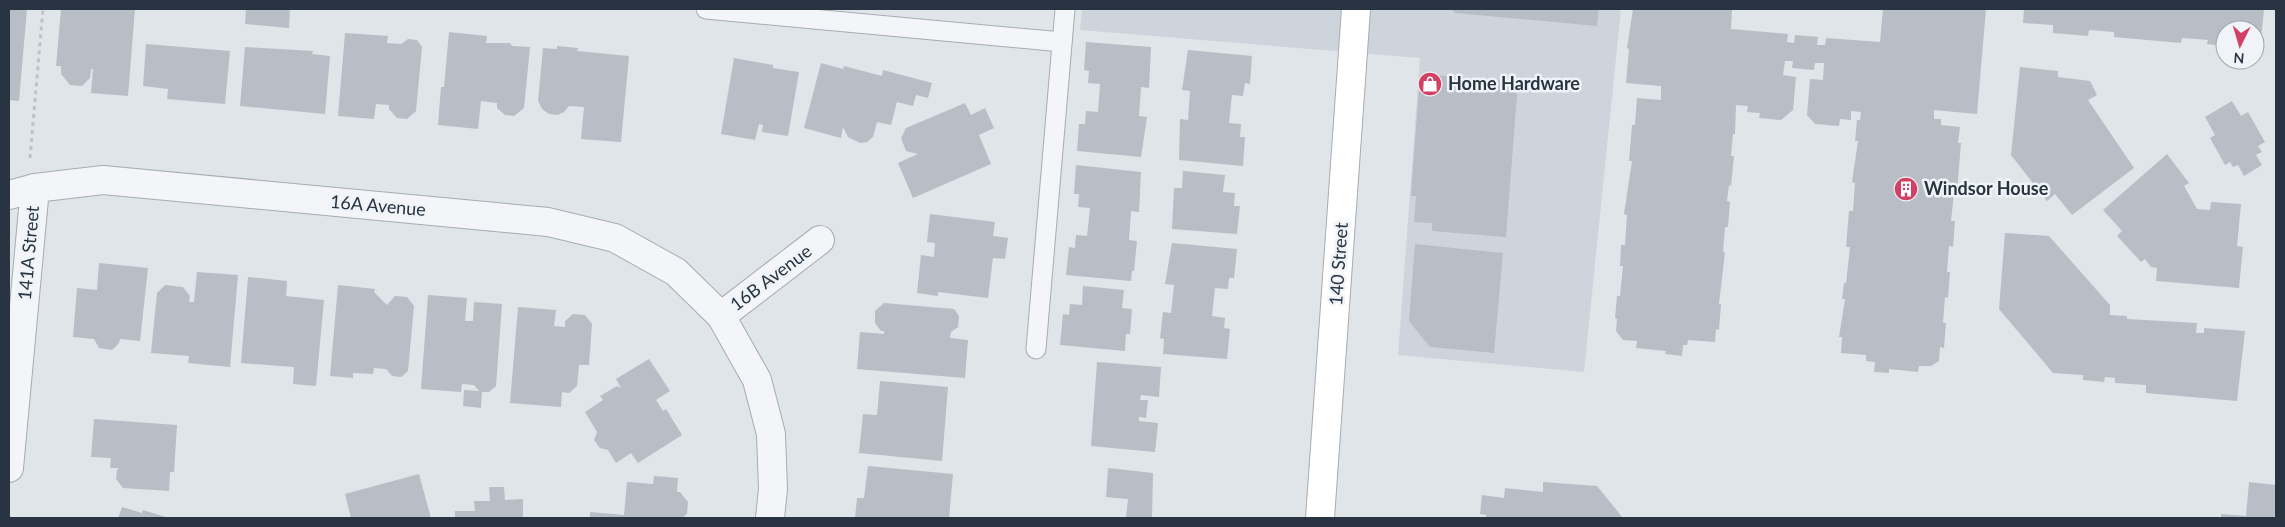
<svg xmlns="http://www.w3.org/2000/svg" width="2285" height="527" font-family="Lato,sans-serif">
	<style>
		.built { fill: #ced4dc }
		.building { fill: #b7bec6 }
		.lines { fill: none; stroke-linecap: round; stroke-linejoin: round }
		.service-casing { stroke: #a5acb3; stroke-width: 21 }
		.minor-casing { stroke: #a5acb3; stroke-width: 30 }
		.secondary-casing { stroke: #a5acb3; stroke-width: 30 }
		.path { stroke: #bec3c8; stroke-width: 3; stroke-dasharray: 4 4; stroke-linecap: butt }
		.service { stroke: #f3f5f8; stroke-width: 19 }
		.minor { stroke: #f3f5f8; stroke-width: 28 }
		.secondary { stroke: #fff; stroke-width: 28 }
		.labels { text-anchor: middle; stroke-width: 5; stroke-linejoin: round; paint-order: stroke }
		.poi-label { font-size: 18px; font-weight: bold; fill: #283441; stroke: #f0f3f7; text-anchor: start }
		.street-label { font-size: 18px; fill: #283441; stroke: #f0f3f7 }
	</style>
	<rect width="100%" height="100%" fill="#e0e5e9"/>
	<polygon class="built" points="1082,9 1621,9 1584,372 1398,355 1420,58 1080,30"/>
	<g class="building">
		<polygon points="9,9 27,9 19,101 9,100"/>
		<polygon points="61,9 135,9 128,96 91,93 93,69 91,69 90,78 82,86 70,85 61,74 61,66 56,66"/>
		<polygon points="246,9 290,9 289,28 245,24"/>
		<polygon points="1451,9 1599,9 1597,26 1455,13"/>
		<polygon points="1633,9 1732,9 1731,29 1788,34 1787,42 1794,43 1795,35 1818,37 1817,45 1825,45 1826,38 1880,42 1883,9 1986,9 1977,114 1934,110 1934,119 1941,119 1941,125 1960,127 1958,143 1961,143 1957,193 1954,193 1951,221 1955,221 1953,247 1949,246 1947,272 1950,272 1948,298 1945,297 1943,323 1946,323 1944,348 1940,347 1939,361 1931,366 1919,366 1918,372 1889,369 1889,373 1874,372 1875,362 1866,361 1866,355 1841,353 1842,337 1839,337 1845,299 1842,299 1844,283 1846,283 1850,247 1846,247 1849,211 1853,211 1855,183 1852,182 1858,141 1855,141 1857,120 1860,120 1861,112 1851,111 1851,120 1840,119 1839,126 1815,124 1807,115 1810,79 1823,80 1824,63 1815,63 1814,70 1792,68 1793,61 1785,61 1783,75 1796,77 1793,110 1781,120 1759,118 1760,113 1747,112 1748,106 1736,105 1735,134 1733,134 1731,156 1734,156 1731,186 1729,185 1727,201 1730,202 1728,227 1725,227 1723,252 1725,252 1719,304 1721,304 1719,330 1716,329 1715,342 1688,340 1687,345 1683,345 1682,356 1665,354 1666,351 1636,348 1637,341 1623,340 1616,331 1617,319 1615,318 1617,296 1620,296 1623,266 1620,266 1621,245 1625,245 1627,215 1624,214 1632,161 1629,161 1632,125 1635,125 1637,98 1661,100 1661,86 1626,83 1629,49 1627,48"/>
		<polygon points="2024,9 2264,9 2260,49 2255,49 2255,30 2225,30 2225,46 2207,44 2208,40 2182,38 2181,43 2114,37 2114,32 2089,30 2088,36 2053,33 2053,25 2023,23"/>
		<polygon points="449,32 487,36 486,43 510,43 512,46 530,47 524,108 514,116 505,115 497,108 497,103 481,101 478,129 438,125 441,87 444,87"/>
		<polygon points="345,33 388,36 387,43 401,44 408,39 417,40 422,47 416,111 407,119 397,118 389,109 389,105 376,104 374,119 338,116"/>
		<polygon points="1086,42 1151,47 1149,88 1141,87 1139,116 1147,117 1141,157 1077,151 1079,124 1085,124 1086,111 1098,112 1100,84 1088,83 1089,71 1084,70"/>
		<polygon points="146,44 230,51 225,104 167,99 168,89 143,86"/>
		<polygon points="557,46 578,48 577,51 629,56 621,142 581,139 584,107 569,106 564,112 557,115 549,114 542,109 538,101 543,48 557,49"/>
		<polygon points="245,47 313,51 312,54 330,56 325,114 240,106"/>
		<polygon points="1188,50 1252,56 1250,84 1245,83 1243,96 1232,95 1229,123 1241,124 1240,137 1245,137 1243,166 1179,160 1180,119 1188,120 1190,91 1182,90"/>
		<polygon points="734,58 773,65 773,68 799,72 788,136 762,132 763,125 759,124 755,140 721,134"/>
		<polygon points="821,63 843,69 844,66 882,76 883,70 932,83 928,98 916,95 913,106 897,102 891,125 877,122 873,137 867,142 860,143 848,137 843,127 841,138 804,128"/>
		<polygon points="2020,67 2058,71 2058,77 2090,81 2097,95 2088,100 2134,168 2072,215 2055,194 2047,201 2011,155"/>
		<polygon points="1433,75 1506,81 1517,95 1506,237 1432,231 1432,223 1414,222 1416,196 1411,196 1419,87"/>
		<polygon points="2232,101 2241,116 2248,112 2265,142 2258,146 2262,152 2256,155 2262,165 2244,176 2238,165 2233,167 2230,162 2225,165 2210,138 2215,135 2205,117"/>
		<polygon points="965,103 971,115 985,108 994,128 979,135 991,164 913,198 898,163 918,154 906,151 901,138 906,128"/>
		<polygon points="2167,154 2189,183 2184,186 2197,209 2210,210 2211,202 2241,204 2237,246 2243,247 2239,288 2156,281 2157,268 2151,267 2145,259 2141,262 2117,236 2122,231 2103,210"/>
		<polygon points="1076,165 1141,172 1139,212 1131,211 1129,240 1137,241 1134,271 1132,271 1131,281 1066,275 1069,247 1075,248 1076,235 1087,236 1090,208 1078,207 1079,194 1074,194"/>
		<polygon points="1183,171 1225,175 1223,192 1235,193 1234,206 1240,206 1237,234 1172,229 1174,188 1182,188"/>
		<polygon points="930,214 995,222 993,236 1008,238 1005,259 993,258 988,298 938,292 938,296 917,293 921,255 934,257 935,243 927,242"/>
		<polygon points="2005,233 2049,236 2110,305 2110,315 2127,316 2127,319 2197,323 2196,333 2204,333 2204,328 2245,331 2237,401 2146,393 2146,385 2115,383 2115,378 2105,377 2104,382 2083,380 2083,375 2053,373 1999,309"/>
		<polygon points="1172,243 1237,249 1234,278 1229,278 1228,289 1215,288 1212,316 1225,318 1224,328 1230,329 1227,359 1163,354 1164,339 1160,338 1163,312 1171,313 1174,285 1165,284"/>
		<polygon points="1415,244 1503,253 1494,353 1430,347 1409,321"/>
		<polygon points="99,263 148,268 140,341 120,339 119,343 112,350 99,348 94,339 73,337 77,288 97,290"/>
		<polygon points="197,272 238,275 230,367 188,363 189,356 151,353 157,293 165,285 183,287 190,296 189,302 194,302"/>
		<polygon points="248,277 287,281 286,296 324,300 316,386 293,384 294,367 241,363"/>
		<polygon points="338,285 375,289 374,292 387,305 395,296 407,297 414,306 408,371 401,377 392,376 386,369 374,368 373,374 353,373 353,378 330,376"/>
		<polygon points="1083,286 1124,290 1122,308 1132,309 1130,334 1126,334 1125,351 1060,345 1063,314 1069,315 1070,304 1082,305"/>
		<polygon points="428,295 467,298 465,321 473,321 474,302 502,304 496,386 489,392 482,392 481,408 463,406 464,390 479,391 474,385 462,384 461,392 421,389"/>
		<polygon points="884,303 954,309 959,316 958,327 951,332 950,338 968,340 965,378 857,369 860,332 884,334 884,331 881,331 875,323 875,311"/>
		<polygon points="518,307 556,310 554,326 565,327 565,321 573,314 585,315 592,324 589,365 579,365 577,386 569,393 562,392 561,407 510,403"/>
		<polygon points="649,359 670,391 656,400 663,411 666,409 682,435 638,463 631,453 616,463 608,450 600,448 594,440 597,432 585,412 603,400 600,396 617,386 621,388 616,379"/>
		<polygon points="1097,362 1161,367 1159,397 1141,395 1140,400 1148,400 1146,418 1139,417 1139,421 1158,423 1155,452 1091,446"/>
		<polygon points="880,381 948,387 942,461 859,453 863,414 877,415"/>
		<polygon points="94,419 177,425 174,472 170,472 169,491 123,488 116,479 117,470 119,468 110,468 111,458 91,457"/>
		<polygon points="868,466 953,474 949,518 855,518 857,498 864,498"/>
		<polygon points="1108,468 1153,473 1152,518 1126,518 1128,499 1106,497"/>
		<polygon points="419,474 431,518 351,518 345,494"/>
		<polygon points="654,476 678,478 677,492 680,492 688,502 687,514 682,518 590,518 590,512 624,515 627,482 653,484"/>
		<polygon points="1543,482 1597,486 1623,518 1486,518 1486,515 1480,514 1482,495 1504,498 1505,488 1543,492"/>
		<polygon points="2249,482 2276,485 2276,518 2221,518 2221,514 2246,516"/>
		<polygon points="489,487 504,487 505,500 523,499 523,518 455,518 455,511 475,511 474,501 490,501"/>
		<polygon points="122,507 142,513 143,510 169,518 118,518"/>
	</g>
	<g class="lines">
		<g class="service-casing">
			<g id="service">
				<polyline points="706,9 1062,42"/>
				<polyline points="1036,349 1065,9"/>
			</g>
		</g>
		<g class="minor-casing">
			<g id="minor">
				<polyline points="9,195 35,188 103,180 548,222 615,238 676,272 721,316 757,380 771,434 773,489 770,518"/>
				<polyline points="721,316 820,240"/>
				<polyline points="9,468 35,188"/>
			</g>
		</g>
		<g class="secondary-casing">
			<polyline id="secondary" points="1320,518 1356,9"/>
		</g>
		<polyline class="path" points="30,158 43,9"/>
		<use href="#service" class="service"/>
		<use href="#minor" class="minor"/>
		<use href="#secondary" class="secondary"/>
	</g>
	<defs>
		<g id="shop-disc" transform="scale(1.25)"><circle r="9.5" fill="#d34066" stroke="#f0f3f7"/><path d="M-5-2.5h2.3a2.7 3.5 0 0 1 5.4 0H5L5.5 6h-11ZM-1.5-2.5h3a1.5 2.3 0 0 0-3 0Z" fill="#fff"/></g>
		<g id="building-disc" transform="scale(1.25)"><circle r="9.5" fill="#d34066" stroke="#f0f3f7"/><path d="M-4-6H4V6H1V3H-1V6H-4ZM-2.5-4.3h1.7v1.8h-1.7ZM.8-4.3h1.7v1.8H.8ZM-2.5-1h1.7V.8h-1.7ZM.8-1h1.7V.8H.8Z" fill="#fff"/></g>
	</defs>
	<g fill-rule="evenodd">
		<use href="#shop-disc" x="1430" y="84"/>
		<use href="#building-disc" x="1906" y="189"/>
	</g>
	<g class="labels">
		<g class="poi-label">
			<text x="1448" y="90">Home Hardware</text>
			<text x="1924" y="195">Windsor House</text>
		</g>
		<g class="street-label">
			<text transform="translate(378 206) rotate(5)" y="6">16A Avenue</text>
			<text transform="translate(29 253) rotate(-85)" y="6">141A Street</text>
			<text transform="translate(1339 264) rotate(-86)" y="6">140 Street</text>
			<text transform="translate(771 278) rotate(-37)" y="6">16B Avenue</text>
		</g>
	</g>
	<rect width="2285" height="527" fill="none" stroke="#283441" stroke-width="20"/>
	<g transform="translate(2240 45) rotate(185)"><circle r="24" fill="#f0f3f7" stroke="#a0a7ae"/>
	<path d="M0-4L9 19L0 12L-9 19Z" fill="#d34066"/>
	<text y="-8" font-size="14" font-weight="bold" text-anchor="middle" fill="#283441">N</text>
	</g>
</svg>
